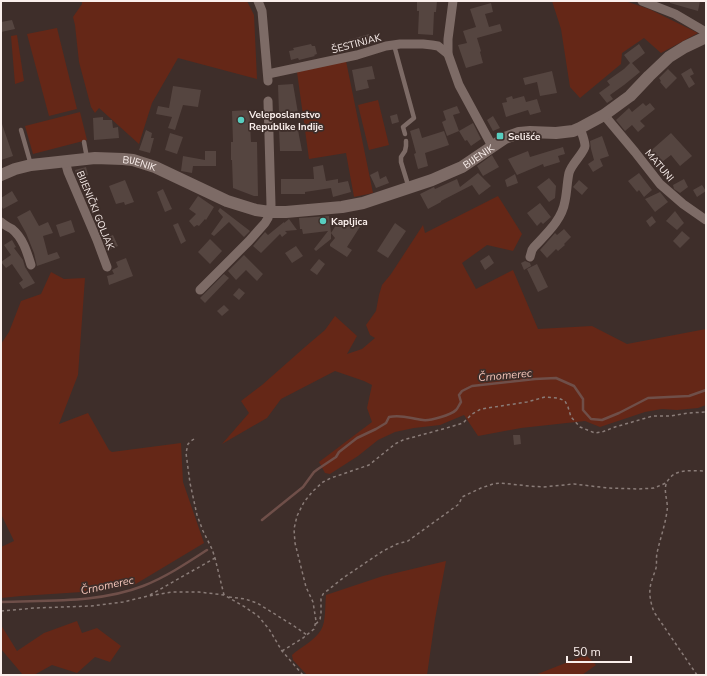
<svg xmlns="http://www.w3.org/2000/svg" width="707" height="676" font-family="'Nunito Sans',sans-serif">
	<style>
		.green { fill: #652717 }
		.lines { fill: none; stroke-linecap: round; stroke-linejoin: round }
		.stream { stroke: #6f4f49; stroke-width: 2.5 }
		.building { fill: #554540 }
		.path { stroke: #8a7c78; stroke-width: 1.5; stroke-dasharray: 3 3; stroke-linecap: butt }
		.lane { stroke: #7d6b66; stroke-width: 4.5 }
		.street { stroke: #7d6b66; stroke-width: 9 }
		.secondary { stroke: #7d6b66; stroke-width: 12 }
		.poi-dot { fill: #58cec0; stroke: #3e2e2a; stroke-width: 1.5 }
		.labels { text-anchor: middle; stroke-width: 3.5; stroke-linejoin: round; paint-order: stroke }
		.street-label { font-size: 10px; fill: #faefec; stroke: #3e2e2a }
		.poi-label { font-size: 10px; font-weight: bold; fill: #faefec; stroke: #3e2e2a; text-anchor: start }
		.water-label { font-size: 11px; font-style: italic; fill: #f5c6ba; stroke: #3e2e2a }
	</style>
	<rect width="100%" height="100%" fill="#3e2e2a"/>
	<g class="green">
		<polygon points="82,1 247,1 254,15 257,79 178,58 152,103 139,144 99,108 95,113 91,107 79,62 75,25 73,17 82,4"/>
		<polygon points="552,1 625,1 649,9 698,33 661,53 644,38 622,53 621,64 580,98 570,87 561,29"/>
		<polygon points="57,28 77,109 49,116 27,34"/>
		<polygon points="17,35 24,81 15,84 11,36"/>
		<polygon points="346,61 373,193 354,197 346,153 309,159 297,72"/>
		<polygon points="378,100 389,145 369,150 358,105"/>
		<polygon points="80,112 87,140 33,154 25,126"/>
		<polygon points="498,196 522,234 513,251 487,245 462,263 476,289 513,270 538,329 592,326 627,344 706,329 706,405 698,408 677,410 662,409 645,412 600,427 585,421 521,428 478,436 464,415 440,425 414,428 395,432 378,440 358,456 330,474 325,473 319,462 372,422 367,408 372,385 364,381 335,371 281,399 267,418 222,444 249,413 241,401 262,385 305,347 325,330 335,316 357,336 347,354 362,349 375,338 370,335 366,325 376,311 379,295 382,285 391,274 423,225 425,233"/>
		<polygon points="51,272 64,279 85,278 78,375 59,424 88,413 109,450 112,452 181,443 183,482 204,543 134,585 82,592 21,596 1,598 1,547 14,541 1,514 1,344 9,332 21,301 41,294"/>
		<path d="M446,561L435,619L427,675H307L293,660L292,655C301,647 314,641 321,630C326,622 325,604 326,595L383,576Z"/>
		<polygon points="77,621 82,633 97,628 121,646 110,662 95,657 77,673 52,665 34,675 23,675 1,649 1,625 17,651 44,633"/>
		<polygon points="586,655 596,665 582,675 535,675"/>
	</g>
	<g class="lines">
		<g class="stream">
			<path d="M262,520L303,487L314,472L318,469L336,457L339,452L357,438L376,429L386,423L389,417C403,414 411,419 423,420C430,421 451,415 456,410C458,408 459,405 461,402L459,395L462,391L472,386L535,379L556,378L574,386L583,399V410L591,419L602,420L619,413L648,398L689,396L706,390"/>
			<path d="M1,602C48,600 99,603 143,586C166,577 187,563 207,550"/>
		</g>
	</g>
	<g class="building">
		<polygon points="417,1 437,1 436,12 434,12 433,35 418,34 419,11 417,11"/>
		<polygon points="670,1 700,1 698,11 670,3"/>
		<polygon points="491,3 493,12 485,14 489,27 500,24 502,31 477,38 481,51 480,52 483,63 466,68 458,45 467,43 463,31 476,27 470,9"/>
		<polygon points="12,20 15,29 1,32 1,22"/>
		<polygon points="369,34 371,43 358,47 357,46 338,52 335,44"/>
		<polygon points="311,44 312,46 315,46 317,54 314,55 315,56 299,60 298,58 291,60 289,51 294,50 293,48"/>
		<polygon points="639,44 645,53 632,63 640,72 624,85 610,95 613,99 607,103 599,93 610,85 607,81 624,69 630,63 624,55"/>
		<polygon points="372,66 375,79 367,80 369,88 356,91 352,70"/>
		<polygon points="691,68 694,74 690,76 695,84 689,88 681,74"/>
		<polygon points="668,69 677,78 666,89 660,82 661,81 659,78"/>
		<polygon points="552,71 557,93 540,96 537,82 525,85 523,78"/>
		<polygon points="293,84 298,113 279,113 278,85"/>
		<polygon points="173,86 201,90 198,107 183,105 175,130 168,128 172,117 156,114 158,106 169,108"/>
		<polygon points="512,96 513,99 524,96 526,102 537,99 541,112 530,115 528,110 506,117 502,103 507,102 506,98"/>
		<polygon points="643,103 646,106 650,103 655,109 640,121 645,126 638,132 632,125 625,131 616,120 629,108 632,112"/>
		<polygon points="457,106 460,113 453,115 459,131 447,136 442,122 446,120 443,111"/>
		<polygon points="249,110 250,121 250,124 251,142 257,142 258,196 254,196 233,188 232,160 231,160 231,142 233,142 232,111"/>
		<polygon points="397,114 399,122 392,124 390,116"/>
		<polygon points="493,116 500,128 493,131 487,120"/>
		<polygon points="103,117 103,120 112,120 113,128 118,127 119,138 94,140 93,118"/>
		<polygon points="473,123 481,139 471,146 467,140 465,141 459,131"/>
		<polygon points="2,124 13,156 1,160 1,125"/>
		<polygon points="419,128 422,138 444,131 449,145 425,153 428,166 418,169 414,154 416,153 410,131"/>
		<polygon points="146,130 152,133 151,138 154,138 150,153 139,150"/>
		<polygon points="279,130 298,130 302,151 280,151"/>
		<polygon points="170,133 183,137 177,154 165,150"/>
		<polygon points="671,133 692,156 680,166 671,155 662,162 657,157 652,162 646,155"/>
		<polygon points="602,136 609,156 600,159 603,166 593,172 588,164 594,160 591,149 590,141"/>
		<polygon points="563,147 565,154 558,156 560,162 544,167 543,164 517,175 508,159 528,151 530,157"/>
		<polygon points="205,151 216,151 216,166 193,166 192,173 181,171 183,156 205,160"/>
		<polygon points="492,155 499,167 483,176 477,166"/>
		<polygon points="323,165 326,181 338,179 338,183 348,181 351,192 333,197 331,188 305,192 305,194 281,194 281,179 314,179 313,167"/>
		<polygon points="86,167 88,175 77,179 75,170"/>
		<polygon points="378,171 380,179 386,176 389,183 376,188 370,175"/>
		<polygon points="478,173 491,186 479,195 472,185 441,201 441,202 428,209 420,194 434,187 435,189 457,179 460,187"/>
		<polygon points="639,173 652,190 644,197 639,190 637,192 628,181"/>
		<polygon points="515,174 518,183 507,187 505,180"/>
		<polygon points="549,178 556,186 555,198 549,202 537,187"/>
		<polygon points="684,179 688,187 680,193 674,189 673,185"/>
		<polygon points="125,180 134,202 125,205 124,202 116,204 109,186"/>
		<polygon points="579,180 588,188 582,195 573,187"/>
		<polygon points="702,185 706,191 697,197 693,190"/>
		<polygon points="163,189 172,209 165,212 157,192"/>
		<polygon points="12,191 18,201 3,209 1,205 1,198"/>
		<polygon points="660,192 668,202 655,212 645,199"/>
		<polygon points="198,196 214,207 206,220 205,219 199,226 197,225 194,227 189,221 196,214 189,209"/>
		<polygon points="540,203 551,217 543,224 541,222 537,226 527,213"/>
		<polygon points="220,208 250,231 244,237 229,222 214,236 211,234 223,217 218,211"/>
		<polygon points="30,210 39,226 48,222 53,233 43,236 48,255 57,252 60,258 37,266 34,253 26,233 17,217"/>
		<polygon points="675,211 684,223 677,230 666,221"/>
		<polygon points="329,216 331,233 338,222 346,227 353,216 363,222 347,247 352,250 347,257 330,246 330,244 335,238 331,233 331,239 316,251 314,249 328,231 303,234 302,229 300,229 299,218"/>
		<polygon points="652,216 656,222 650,227 646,221"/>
		<polygon points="289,219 297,230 285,231 287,233 282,237 280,234 261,253 253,246 265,232 268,235 284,222 284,223"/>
		<polygon points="71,220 75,232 60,237 56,225"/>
		<polygon points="178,223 186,241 181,244 173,225"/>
		<polygon points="395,223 406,231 388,258 377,251"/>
		<polygon points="564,229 571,237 564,244 565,245 558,251 556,249 547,258 540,250 555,233 557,235"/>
		<polygon points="682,231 690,238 680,248 673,241"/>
		<polygon points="113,235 118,246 107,251 103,239"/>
		<polygon points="210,239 222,251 210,264 198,252"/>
		<polygon points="12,240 16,247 14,248 23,260 25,267 35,283 23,289 19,283 23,280 12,264 6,268 1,262 11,255 4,245"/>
		<polygon points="296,246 303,256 292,263 285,253"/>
		<polygon points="244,255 263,274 257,281 246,270 236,280 228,271"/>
		<polygon points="489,255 494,263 485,270 480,261"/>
		<polygon points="126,258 133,276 109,285 107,276 114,274 112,270 118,267 116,262"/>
		<polygon points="319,259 325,264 317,275 310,270"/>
		<polygon points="525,261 530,263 531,266 524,270 521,263"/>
		<polygon points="537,264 548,287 538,292 527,269"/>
		<polygon points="224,274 229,278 205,303 200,298"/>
		<polygon points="239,288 245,293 239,300 233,295"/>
		<polygon points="224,305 229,310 222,316 217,311"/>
		<polygon points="513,435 520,435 521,444 514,445"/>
	</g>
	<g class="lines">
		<g class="path">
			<polyline points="194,439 191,441 188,444 186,453 190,483 197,515 203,531 212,549 215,558 224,595"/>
			<polyline points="150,595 215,558"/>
			<polyline points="229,597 245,599 257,603 294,626 307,635"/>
			<polyline points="1,611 35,608 91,606 123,602 148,596 172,592 199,592 224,595 245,607 258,616 269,629 282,651 303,675"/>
			<polyline points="316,624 320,619 321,614 321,599 323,594 343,578 383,551 397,544 408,541 459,504 462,497 481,488 493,484 500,483 529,486 543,487 574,484 608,488 639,489 654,488 666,483"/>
			<polyline points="282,651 303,638 314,629 316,621 313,602 306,587 295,543 294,529 297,516 304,502 313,491 323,482 331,478 369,465 395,444 403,440 450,427 463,423 472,414 481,409 527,402 545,397 558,398 565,401 568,407 571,417 580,427 595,433 602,432 615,427 653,416 670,416 688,413 706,412"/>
			<path d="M697,675L654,612C650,601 648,591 652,580C653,576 655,572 656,568C657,563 656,558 657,553C660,539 665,526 667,511C669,501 661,488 669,479C677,468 694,471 706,471"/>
		</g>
		<g class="lane">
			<polyline points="394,45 414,118 403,127 405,134"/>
			<polyline points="21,130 31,165"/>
			<polyline points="406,141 406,146 405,151 401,157 401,162 409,188"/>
			<polyline points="84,142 87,158"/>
		</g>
		<g class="street">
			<polyline points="258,1 262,11 268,81"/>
			<polyline points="453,1 448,39 448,54 459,85 492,146"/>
			<polyline points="642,1 675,14 706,32"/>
			<polyline points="268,74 357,55 386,46 400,44 423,44 432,45 438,46 448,54"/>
			<polyline points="604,115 635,152 660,184 683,204 706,220"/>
			<polyline points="65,161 68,172 97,240 107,267"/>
			<path d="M1,222C4,225 8,227 12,229C23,238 27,252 31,265"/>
			<path d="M530,257L532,250L534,247C547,233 562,220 565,201C567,192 567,182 569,173C571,164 585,152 585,146C585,141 582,134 580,128"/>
			<polyline points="200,290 249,241 265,223 268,218 271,205 268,101"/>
		</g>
		<path class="secondary" id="s1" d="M1,175L15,169L31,165L95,158L123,159L133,160L155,167L227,201L256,210L270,212H286L342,207L363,203L432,180L448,173L462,167L505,138L519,133L530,132L556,133L573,131L580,128L604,115L630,96L649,76L669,57L685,47L706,37"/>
	</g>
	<g class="poi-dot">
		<circle cx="241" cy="120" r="4"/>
		<rect x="496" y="132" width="8" height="8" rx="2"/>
		<circle cx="323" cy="221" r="4"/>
	</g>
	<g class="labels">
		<g class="street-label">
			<text transform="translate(356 43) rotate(-15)" y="4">ŠESTINJAK</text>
			<text dy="4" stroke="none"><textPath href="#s1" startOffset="500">BIJENIK</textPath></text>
			<text dy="4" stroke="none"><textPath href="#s1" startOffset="141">BIJENIK</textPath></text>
			<text transform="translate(660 165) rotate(50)" y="4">MATUNI</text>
			<text transform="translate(96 210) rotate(68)" y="4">BIJENIČKI GOLJAK</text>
		</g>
		<g class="poi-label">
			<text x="249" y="118">Veleposlanstvo<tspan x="249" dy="12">Republike Indije</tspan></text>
			<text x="508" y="140">Selišće</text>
			<text x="331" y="225">Kapljica</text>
		</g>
		<g class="water-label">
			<text transform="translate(505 375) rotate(-5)" y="4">Črnomerec</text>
			<text transform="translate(107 585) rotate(-12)" y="4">Črnomerec</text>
		</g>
	</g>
	<rect width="707" height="676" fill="none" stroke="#faefec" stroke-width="4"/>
	<path d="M567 656v6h64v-6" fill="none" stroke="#faefec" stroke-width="2"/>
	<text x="573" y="656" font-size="12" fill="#faefec" stroke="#3e2e2a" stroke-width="3" paint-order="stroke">50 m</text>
</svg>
